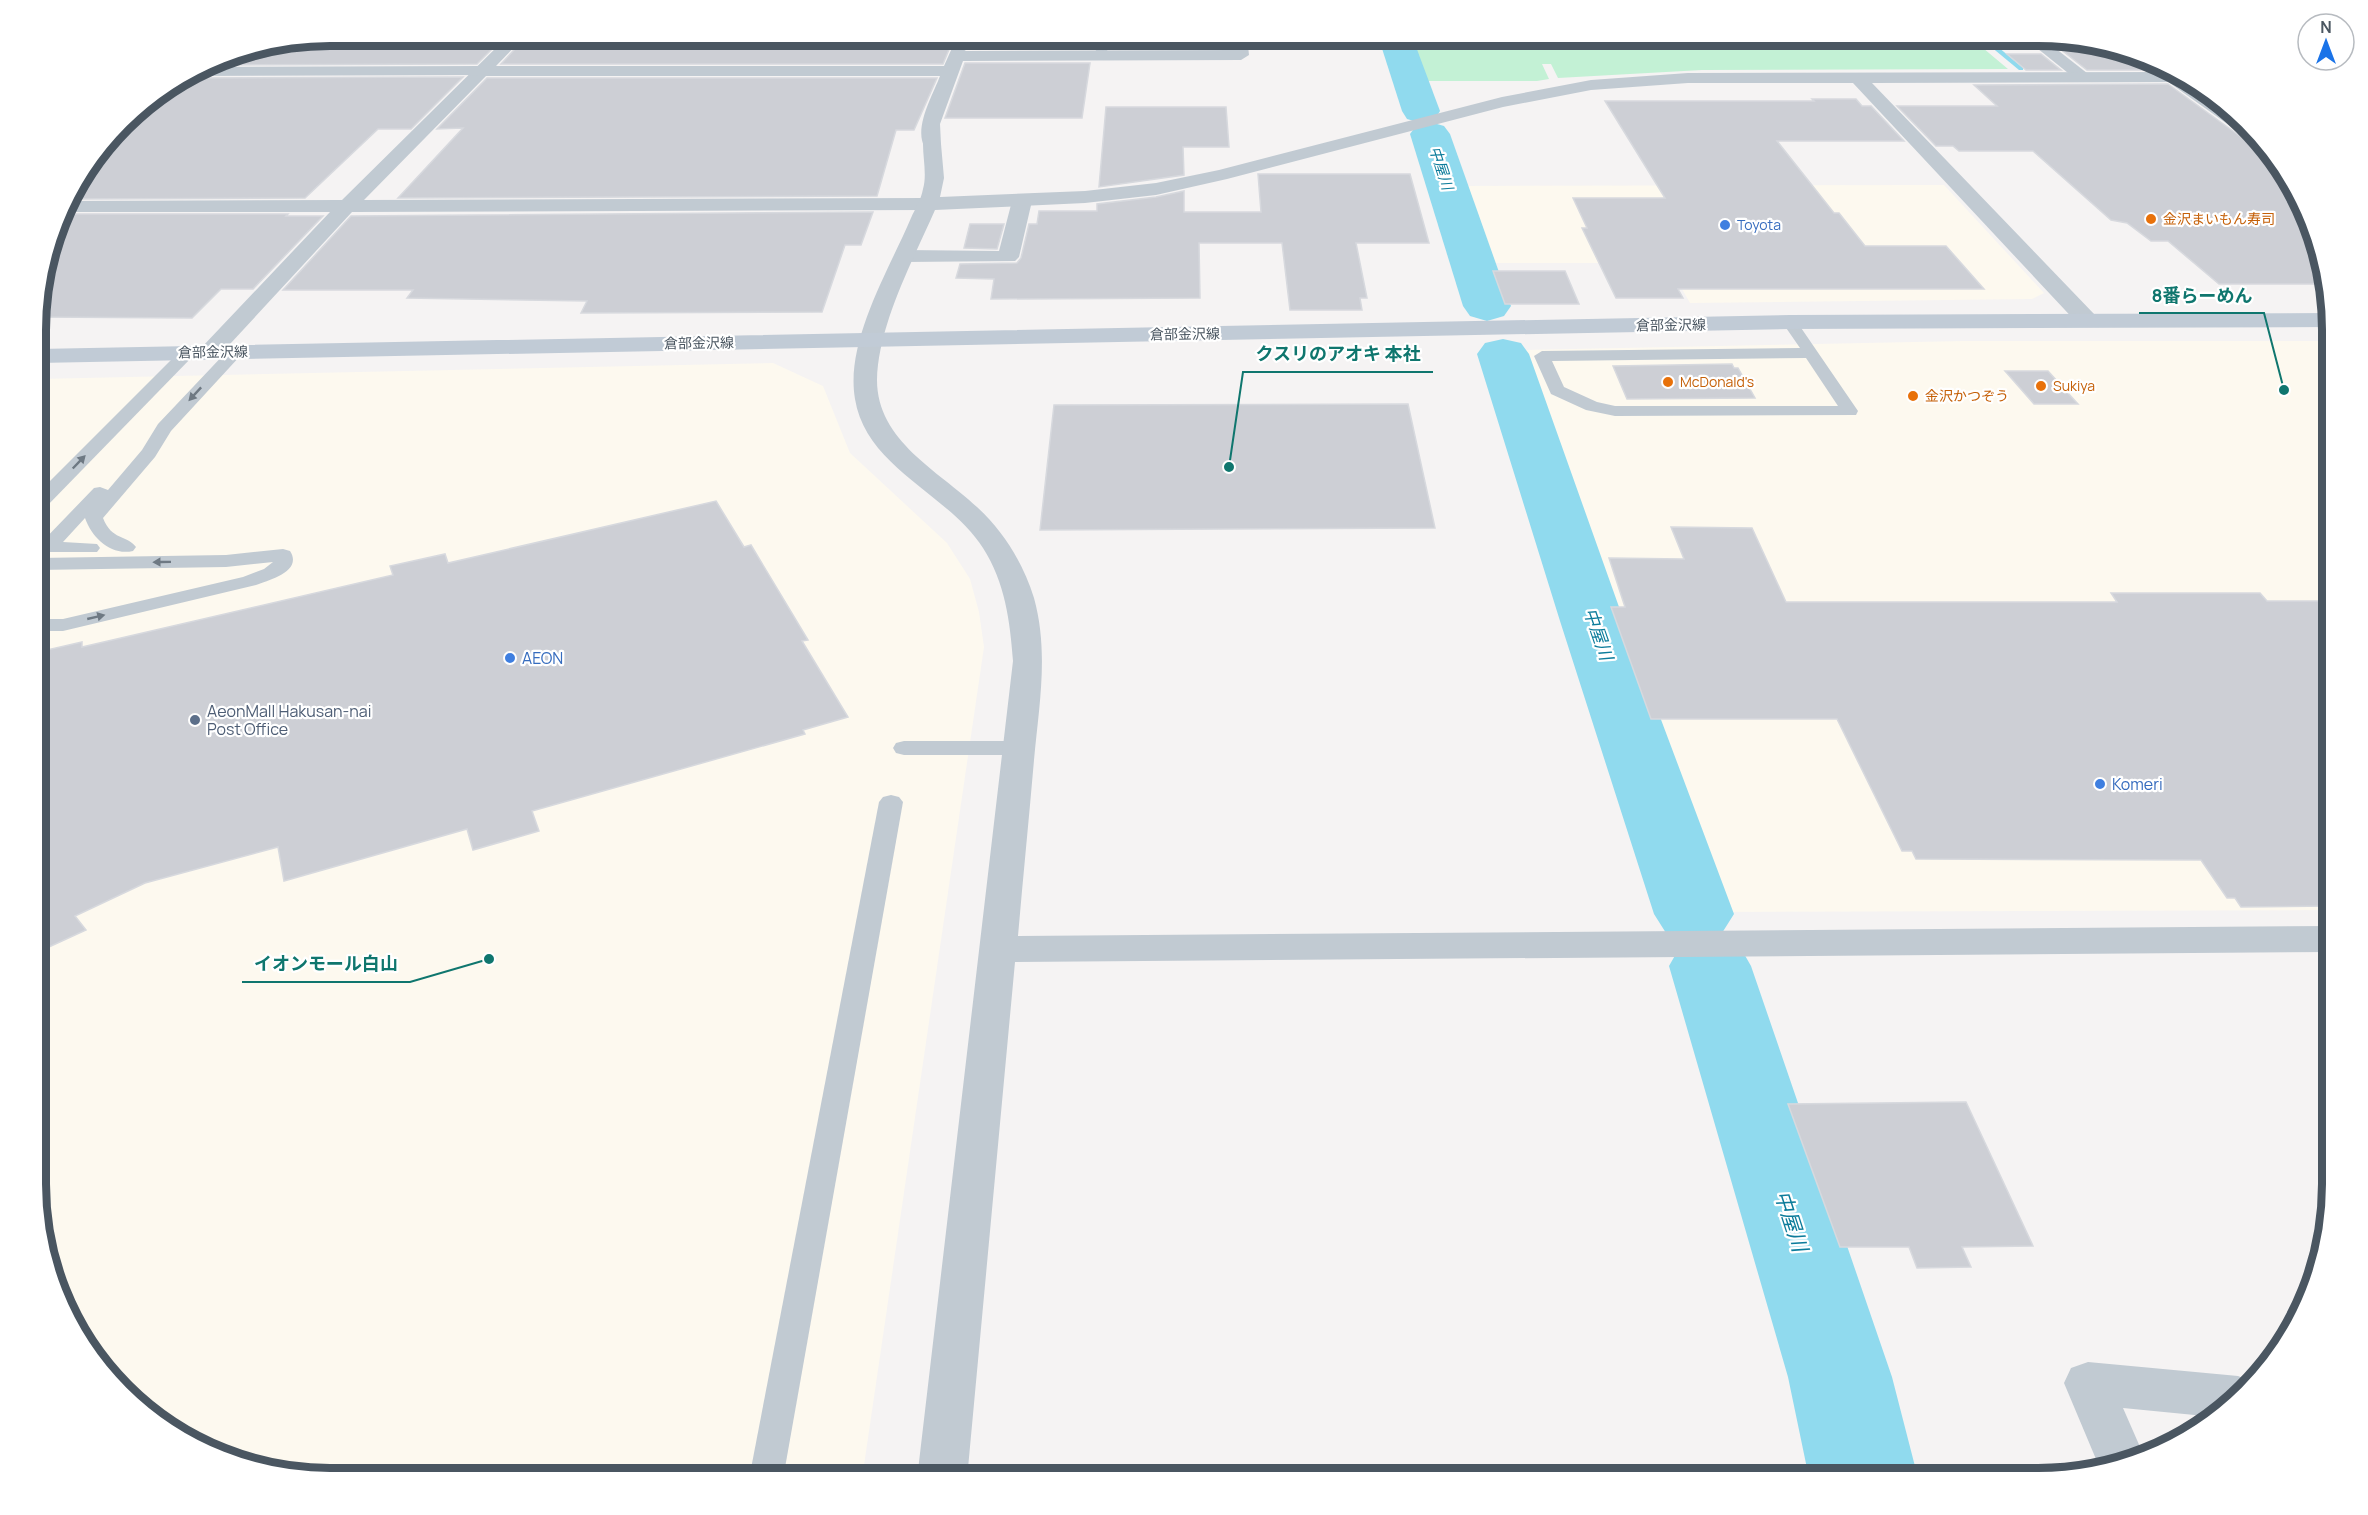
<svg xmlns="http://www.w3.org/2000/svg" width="2368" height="1515" font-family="Manrope,'Noto Sans JP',sans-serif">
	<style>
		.commercial { fill: #fdf9ef }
		.green { fill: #c3f1d5 }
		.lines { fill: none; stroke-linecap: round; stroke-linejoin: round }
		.stream { fill: #90daee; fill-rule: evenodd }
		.river { fill: #90daee; fill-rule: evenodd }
		.building { fill: #cdcfd5; stroke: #d7d9de; stroke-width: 1.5 }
		.service { fill: #c1cad2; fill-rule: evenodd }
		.minor { fill: #c1cad2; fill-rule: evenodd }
		.tertiary { fill: #c1cad2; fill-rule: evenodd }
		.secondary { fill: #c1cbd6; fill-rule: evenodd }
		.oneway { fill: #6e7983 }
		.food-dot { fill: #e8710a; stroke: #fff; stroke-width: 2 }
		.shop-dot { fill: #3f7fe0; stroke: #fff; stroke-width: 2 }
		.service-dot { fill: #5c6f8a; stroke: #fff; stroke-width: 2 }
		.labels { text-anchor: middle; stroke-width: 4.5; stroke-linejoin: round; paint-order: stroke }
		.far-food-label { font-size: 14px; fill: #c56008; stroke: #fff; text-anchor: start }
		.far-shop-label { font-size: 14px; fill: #366cbe; stroke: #fff; text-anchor: start }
		.far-street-label { font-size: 14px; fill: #4a5661; stroke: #fff }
		.far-water-label { font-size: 15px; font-style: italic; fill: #0c7c9b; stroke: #fff }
		.shop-label { font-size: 16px; fill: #366cbe; stroke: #fff; text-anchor: start }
		.service-label { font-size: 16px; fill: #4e5e75; stroke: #fff; text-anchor: start }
		.water-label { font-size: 18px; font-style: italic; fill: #0c7c9b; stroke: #fff }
		.near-water-label { font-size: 21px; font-style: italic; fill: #0c7c9b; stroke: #fff }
		.rim { fill: none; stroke: #4a5661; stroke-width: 8 }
		.leader { fill: none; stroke: #0f766e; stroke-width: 2 }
		.callout-dot { fill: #0f766e; stroke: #fff; stroke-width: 2 }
		.callout-label { font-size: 18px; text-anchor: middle; font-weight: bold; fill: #0f766e; stroke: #fff; stroke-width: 4.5; stroke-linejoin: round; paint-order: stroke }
	</style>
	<rect width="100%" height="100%" fill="#f5f3f3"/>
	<g class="commercial">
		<polygon points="1944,185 2044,293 2032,299 1690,303 1667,263 1484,263 1454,186"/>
		<polygon points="1964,341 2331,341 2331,910 1709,912 1702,875 1521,361 1520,350"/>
		<polygon points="773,363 823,386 850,453 947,543 970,579 979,612 984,647 862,1479 331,1479 236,1463 167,1429 76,1332 38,1222 38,379"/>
	</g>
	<polygon class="green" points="1412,42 1977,43 2008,69 1702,70 1558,78 1551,64 1542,64 1549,79 1537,81 1426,81"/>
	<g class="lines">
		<polygon class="stream" points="1978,36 1985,36 2023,68 2023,70 2019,70"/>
		<g class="river">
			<polygon points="1378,36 1412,36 1440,111 1435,119 1421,123 1407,119 1402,111"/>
			<polygon points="1430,122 1444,126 1450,134 1511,306 1504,316 1487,321 1470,316 1463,306 1410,134 1416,126"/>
			<polygon points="1503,339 1521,343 1529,354 1624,621 1734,914 1722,933 1710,937 1739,945 1751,966 1892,1377 1918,1478 1809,1478 1788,1377 1669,966 1681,945 1694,941 1666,933 1654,914 1560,621 1477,354 1485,343"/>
		</g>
	</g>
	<g class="building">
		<polygon points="331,36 505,36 477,64 208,65 218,58"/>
		<polygon points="527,36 1095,36 1093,48 967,49 957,44 950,47 943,64 501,64"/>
		<polygon points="2045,37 2111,48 2117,53 2128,53 2152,70 2087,70"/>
		<polygon points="2007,54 2041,54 2061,70 2026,70"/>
		<polygon points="965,63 1090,63 1082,118 945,118"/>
		<polygon points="189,77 191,78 463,77 411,129 378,129 305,198 68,199 136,109"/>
		<polygon points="487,78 937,78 914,130 896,130 877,196 398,198 463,128 437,129"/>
		<polygon points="2168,84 2280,165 2293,184 2322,254 2327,284 2219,284 2168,241 2151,241 2127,223 2111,220 2033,151 1959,151 1953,146 1936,146 1897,106 1997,106 1974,85"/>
		<polygon points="1812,99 1856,99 1862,106 1871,106 1904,141 1777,141 1834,213 1839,213 1865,246 1946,246 1984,289 1678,289 1683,298 1616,298 1582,228 1587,228 1573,198 1665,198 1605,101 1814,101"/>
		<polygon points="1106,107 1226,107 1229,147 1183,147 1184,175 1099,187"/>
		<polygon points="1258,174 1410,174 1429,243 1356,243 1367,298 1360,298 1362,310 1290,310 1282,243 1199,243 1200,298 991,299 994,279 956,278 960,264 1017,263 1021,258 1029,224 1037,224 1039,211 1097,211 1097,204 1156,197 1184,191 1184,212 1261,212"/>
		<polygon points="873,212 861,245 845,245 822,312 581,313 587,301 407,298 413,290 283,290 351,216"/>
		<polygon points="62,214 288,214 286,216 323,216 253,289 221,289 192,318 38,317 38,293"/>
		<polygon points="970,224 1004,224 997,249 964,248"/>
		<polygon points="1493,271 1565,271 1579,304 1505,304"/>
		<polygon points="1732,364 1734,368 1738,368 1755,398 1627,399 1613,366"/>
		<polygon points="2005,371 2048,371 2078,404 2034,404"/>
		<polygon points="1408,404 1435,528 1040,530 1054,405"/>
		<polygon points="716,501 744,547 751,545 808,640 802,641 848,717 803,730 805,734 532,811 539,831 473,850 467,829 284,881 278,847 145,883 75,916 86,930 38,952 38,652 82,642 82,647 393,575 390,566 445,554 448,563"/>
		<polygon points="1671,527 1752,528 1786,602 2117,602 2111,593 2260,593 2267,601 2331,601 2331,906 2241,907 2235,898 2227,898 2201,860 1916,859 1912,851 1902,851 1837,719 1651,719 1611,607 1625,607 1609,558 1684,559"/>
		<polygon points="1966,1102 2033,1246 1962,1247 1971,1267 1917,1268 1909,1247 1840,1247 1788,1104"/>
	</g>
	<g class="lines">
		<g class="service">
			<polygon points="1098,36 1108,36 1107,56 1101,59 1095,56"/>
			<path d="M1790,317L1795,319L1858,411L1856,415L1615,416L1586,410L1551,394L1534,356L1542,351L1800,348L1782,322ZM1806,358L1838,406H1615L1597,402L1564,387L1552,361Z"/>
			<path d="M235,347L243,352L241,355L171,431L155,457L103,518C112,541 126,534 136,547L133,551C111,556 92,538 85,518L63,542L97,544L100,548L97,552H40V544L94,488L100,487L108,490L142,450L158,424L229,349Z"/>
			<polygon points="187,348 193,350 195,353 193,356 45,508 38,509 38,493 181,350"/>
			<path d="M283,549L290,551C303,571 270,580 256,585L63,631H38V619H63L243,577L264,569L273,562L226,567L38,570V558L226,555Z"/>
			<polygon points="904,741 1020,741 1028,743 1031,748 1028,753 1020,755 904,755 896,753 893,748 896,743"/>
			<polygon points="891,795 899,797 903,802 783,1479 749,1479 879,802 883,797"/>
		</g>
		<g class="minor">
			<path d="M508,36H525L496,66H944L952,48L958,46L966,51L1232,50L1231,36H1247L1249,55L1241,60L963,61L940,124L941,144L939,148H925C913,128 933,95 940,76H486L364,200L927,198L934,200L937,204L934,208L927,210L352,212L218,357L210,359L202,357L198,352L202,347L330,212H63L66,201L342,200Z"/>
			<polygon points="2022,36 2041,37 2092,77 2084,82 2078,81"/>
			<polygon points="2173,72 2220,102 2264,144 2254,143 2167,81 2165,77"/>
			<polygon points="1022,195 1029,197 1032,201 1019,257 1015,261 905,262 898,260 894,256 898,252 905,250 999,251 1012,201 1015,197"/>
			<polygon points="2088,1362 2238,1376 2253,1382 2232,1406 2215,1417 2123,1408 2144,1456 2114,1469 2101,1471 2064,1383 2071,1368"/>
		</g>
		<g class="tertiary">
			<polygon points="481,66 487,67 489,71 487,75 191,76 204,67"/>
			<path d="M2173,72L2189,80L2183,82L1872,83L2095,315L2098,320L2095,325L2087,327L2079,325L1853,83H1688L1591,90L1503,107L1227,179L1156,195L1085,203L935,210C913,260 878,325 877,380C877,441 939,471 977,507C1004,532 1023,563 1034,598C1049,652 1039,706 1034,760C1029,819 1023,877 1018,936L2331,926V952L1015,962L967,1479H917L1013,661C1010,621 1005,582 983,548C949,494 866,468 855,399C845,341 889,270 911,218C915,209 921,200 923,189C927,175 923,159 923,144L925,140H939L941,144L944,178L940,197L1085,191L1156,183L1219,170L1502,97L1591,80L1688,73Z"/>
		</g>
		<polygon class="secondary" points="2331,313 2331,327 1790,329 38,363 38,349 1790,315"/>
	</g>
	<defs><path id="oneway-solid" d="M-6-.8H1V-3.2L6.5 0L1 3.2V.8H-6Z" transform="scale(1.5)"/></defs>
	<g class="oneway">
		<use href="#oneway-solid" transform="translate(195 394) rotate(133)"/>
		<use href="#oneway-solid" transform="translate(79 462) rotate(-46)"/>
		<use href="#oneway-solid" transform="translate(162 562) rotate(179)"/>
		<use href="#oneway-solid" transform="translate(96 617) rotate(-13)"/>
	</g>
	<g class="food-dot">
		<circle cx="2151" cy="219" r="6"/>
		<circle cx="1668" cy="382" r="6"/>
		<circle cx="2041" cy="386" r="6"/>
		<circle cx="1913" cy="396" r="6"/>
	</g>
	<g class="shop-dot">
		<circle cx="1725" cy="225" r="6"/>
		<circle cx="510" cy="658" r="6"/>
		<circle cx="2100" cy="784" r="6"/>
	</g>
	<circle class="service-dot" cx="195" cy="720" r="6"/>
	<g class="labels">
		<g class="far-food-label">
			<text x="2163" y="224">金沢まいもん寿司</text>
			<text x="1680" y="387">McDonald's</text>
			<text x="2053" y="391">Sukiya</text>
			<text x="1925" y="401">金沢かつぞう</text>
		</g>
		<g class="far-shop-label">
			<text x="1737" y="230">Toyota</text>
		</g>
		<g class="far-street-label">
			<text transform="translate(1671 325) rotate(-1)" y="5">倉部金沢線</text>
			<text transform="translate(1185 334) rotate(-1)" y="5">倉部金沢線</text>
			<text transform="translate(699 343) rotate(-1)" y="5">倉部金沢線</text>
			<text transform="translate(213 352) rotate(-1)" y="5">倉部金沢線</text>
		</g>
		<g class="far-water-label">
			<text transform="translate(1441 168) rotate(72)" y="5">中屋川</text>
		</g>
		<g class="shop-label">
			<text x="522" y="664">AEON</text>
			<text x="2112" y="790">Komeri</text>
		</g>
		<g class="service-label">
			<text x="207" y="717">AeonMall Hakusan-nai<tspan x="207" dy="18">Post Office</tspan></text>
		</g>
		<g class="water-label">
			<text transform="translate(1598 634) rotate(71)" y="6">中屋川</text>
		</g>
		<g class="near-water-label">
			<text transform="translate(1791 1221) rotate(72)" y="7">中屋川</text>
		</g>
	</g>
	<path d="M0 0H2368V1515H0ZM330 46H2038A284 284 0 0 1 2322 330V1184A284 284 0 0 1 2038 1468H330A284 284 0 0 1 46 1184V330A284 284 0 0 1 330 46Z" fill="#fff" fill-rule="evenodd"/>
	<path class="rim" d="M330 46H2038A284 284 0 0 1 2322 330V1184A284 284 0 0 1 2038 1468H330A284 284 0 0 1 46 1184V330A284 284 0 0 1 330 46Z"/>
	<path class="leader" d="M2284 390L2264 313H2139M1229 467L1243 372H1433M489 959L410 982H242"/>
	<g class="callout-dot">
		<circle cx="2284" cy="390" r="6"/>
		<circle cx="1229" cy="467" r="6"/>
		<circle cx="489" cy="959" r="6"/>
	</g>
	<g class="callout-label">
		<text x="2202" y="302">8番らーめん</text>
		<text x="1338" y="360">クスリのアオキ 本社</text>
		<text x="326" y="970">イオンモール白山</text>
	</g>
	<g transform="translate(2326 42)"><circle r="28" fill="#ffffff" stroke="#b7bbc0" stroke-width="1.5"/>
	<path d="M0-4.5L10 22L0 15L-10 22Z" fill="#1a73e8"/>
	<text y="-9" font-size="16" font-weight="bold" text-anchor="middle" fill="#4a5661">N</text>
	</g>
</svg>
